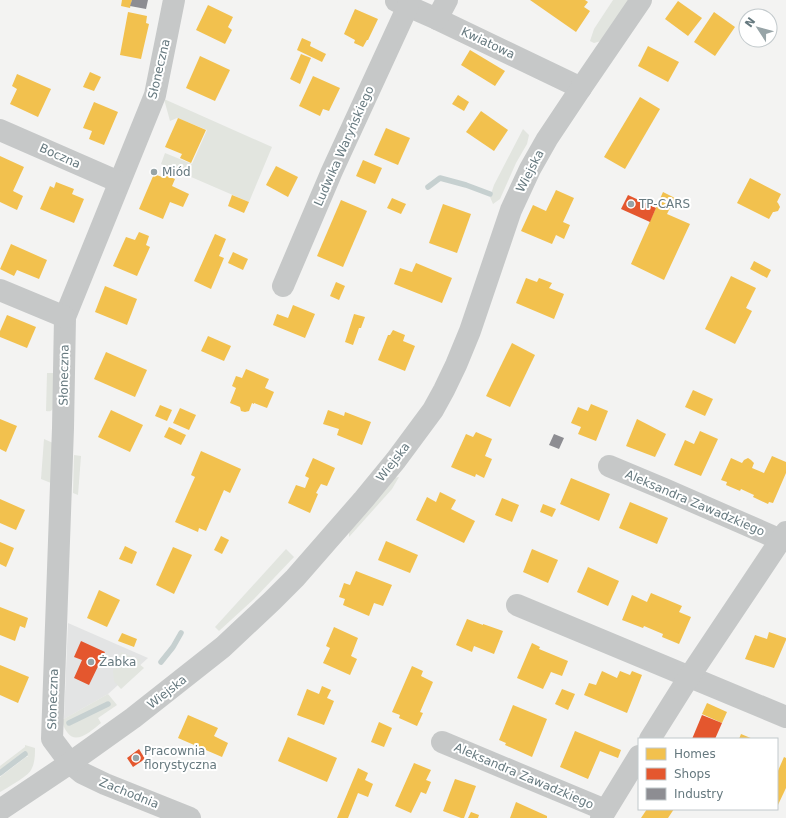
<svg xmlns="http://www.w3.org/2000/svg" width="786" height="818" font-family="'DejaVu Sans',sans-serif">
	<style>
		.built { fill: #e3e4e4 }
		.green { fill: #e2e5df }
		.homes { fill: #f2c14e }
		.shops { fill: #e4572e }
		.industry { fill: #8d8d92 }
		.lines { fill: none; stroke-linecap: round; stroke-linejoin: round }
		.stream { stroke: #c6d0d0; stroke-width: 5.5 }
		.minor { stroke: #c6c8c8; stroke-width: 22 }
		.poi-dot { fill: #97a4a7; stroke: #fff; stroke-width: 1.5 }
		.labels { text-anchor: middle; stroke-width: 4; stroke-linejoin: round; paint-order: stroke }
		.street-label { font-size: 12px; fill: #66797f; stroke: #fff }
		.poi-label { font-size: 12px; fill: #66797f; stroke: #fff; text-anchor: start }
	</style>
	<rect width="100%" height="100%" fill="#f3f3f2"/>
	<polygon class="built" points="68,623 148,658 108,694 64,719"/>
	<g class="green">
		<polygon points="613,0 629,0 601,41 594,43 590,41 594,29"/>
		<polygon points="164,99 272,147 249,202 161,164 165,153 192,164 207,130 177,118 170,121"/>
		<polygon points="523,129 529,135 527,144 516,163 500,199 493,204 490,197 494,185"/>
		<path d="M47,373H53C53,380 56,405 52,410C50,412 48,411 46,411Z"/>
		<polygon points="44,439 53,443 51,483 41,479"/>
		<polygon points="74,455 81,456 78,495 73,493"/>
		<polygon points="399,477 392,489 349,537 349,530 393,478"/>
		<polygon points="286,549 294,557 254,599 219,631 215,627"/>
		<polygon points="121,652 141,660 139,664 144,668 121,689 114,681 113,671"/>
		<path d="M108,694L117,705L98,718L101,723C92,730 76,746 67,732C64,728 63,725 62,720Z"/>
		<path d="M25,745L35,748C35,755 35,763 31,770C28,776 7,788 0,792V777L26,757H28L23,751V752L0,770V766L25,747Z"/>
	</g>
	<g class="homes">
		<polygon points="122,0 132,0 130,8 121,6"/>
		<polygon points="530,0 585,0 588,2 584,7 590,11 576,32"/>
		<polygon points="678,1 702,18 688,36 665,19"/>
		<polygon points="208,5 233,17 228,27 232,30 225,44 196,30"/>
		<polygon points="355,9 378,19 368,40 367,40 363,47 354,43 355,40 344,34"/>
		<polygon points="128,12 147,16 146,23 149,24 141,59 120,55"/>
		<polygon points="714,12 735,27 715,56 694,42"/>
		<polygon points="302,38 311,42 310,46 326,54 322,62 297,50"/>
		<polygon points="648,46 679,62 668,82 638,66"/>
		<polygon points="470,50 505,71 495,86 461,65"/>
		<polygon points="301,54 311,58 300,84 290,79"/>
		<polygon points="200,56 230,70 215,101 186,88"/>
		<polygon points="90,72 101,77 94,91 83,87"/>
		<polygon points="17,74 51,89 38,117 10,104 17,89 12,86"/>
		<polygon points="313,76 340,88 329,111 323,109 320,116 299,106"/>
		<polygon points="458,95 469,102 464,111 452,104"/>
		<polygon points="640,97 660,109 625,169 604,157"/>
		<polygon points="94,102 118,112 104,145 89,139 92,131 83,128"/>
		<polygon points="481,111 508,130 494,151 466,132"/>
		<polygon points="178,118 206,130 191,163 180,158 182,154 165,147"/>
		<polygon points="386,128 410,138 398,165 374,155"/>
		<polygon points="0,156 24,167 13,191 23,196 17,210 0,202"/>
		<polygon points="363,160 382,168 375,184 356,176"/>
		<polygon points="276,166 298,177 288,197 266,185"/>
		<polygon points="154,174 162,177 163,174 175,179 172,186 189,194 183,207 170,202 163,219 139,209"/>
		<polygon points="750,178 781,194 777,202 778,203 780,207 778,211 774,212 773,212 769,219 737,203"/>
		<polygon points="56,182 74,189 72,194 84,199 74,223 40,209 50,186 54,188"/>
		<polygon points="556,190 574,198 563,222 570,225 564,239 556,235 552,244 521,231 533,205 546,211"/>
		<polygon points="663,192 675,198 667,214 690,224 664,280 631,264"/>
		<polygon points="232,195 249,202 244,213 228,206"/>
		<polygon points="392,198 406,204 401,214 387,208"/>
		<polygon points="341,200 367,211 343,267 317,256"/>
		<polygon points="443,204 471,214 457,253 429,243"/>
		<polygon points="139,232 149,236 146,245 150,247 137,276 113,266 126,237 135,240"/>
		<polygon points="215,234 226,239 219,256 224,258 211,289 194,281"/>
		<polygon points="11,244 47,260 39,279 17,270 14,276 0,269"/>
		<polygon points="233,252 248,259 243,270 228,263"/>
		<polygon points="754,261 771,270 767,278 750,269"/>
		<polygon points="416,263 452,278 442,303 394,284 400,268 412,272"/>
		<polygon points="731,276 756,288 746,308 752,311 735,344 705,329"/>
		<polygon points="526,278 537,282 539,278 552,283 549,288 564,294 554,319 516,303"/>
		<polygon points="336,282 345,286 339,300 330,296"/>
		<polygon points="105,286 137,299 127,325 95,312"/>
		<polygon points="293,305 315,314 305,338 273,325 277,314 288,318"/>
		<polygon points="354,314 365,317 361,328 359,328 353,345 345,342"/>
		<polygon points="7,315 36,327 27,348 0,337 0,331"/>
		<polygon points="393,330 405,335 403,341 415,346 405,371 378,360 388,335 390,335"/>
		<polygon points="208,336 231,346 224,361 201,351"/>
		<polygon points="512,343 535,355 510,407 486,396"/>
		<polygon points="106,352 147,370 135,397 94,379"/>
		<polygon points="246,369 269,379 265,388 274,392 267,408 254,403 254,404 252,403 249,411 245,412 241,411 240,407 230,403 236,388 232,386 236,376 242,378"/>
		<polygon points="693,390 713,399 705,416 685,407"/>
		<polygon points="591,404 608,411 596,441 578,434 581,427 571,423 578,407 588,411"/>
		<polygon points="160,405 172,410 167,421 155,416"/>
		<polygon points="180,408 196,415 189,430 173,423"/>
		<polygon points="111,410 143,425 130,452 98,437"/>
		<polygon points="328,410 344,416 345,412 371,422 362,445 337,435 339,429 323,424"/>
		<polygon points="0,419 17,426 6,452 0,449"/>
		<polygon points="637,419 666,434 655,457 626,446"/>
		<polygon points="169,427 186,435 181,445 164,437"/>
		<polygon points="700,431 718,439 701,476 674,465 685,440 694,444"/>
		<polygon points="476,432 492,439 485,456 492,459 484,478 476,474 475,477 451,467 466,434 473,437"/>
		<polygon points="201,451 241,469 230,493 224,490 206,531 199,528 198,532 175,522 195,477 191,475"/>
		<polygon points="772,456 786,462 786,473 773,503 769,502 768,504 753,497 754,495 741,489 740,491 726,485 727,482 721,480 731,458 742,463 744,460 748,458 751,460 754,463 752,468 764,473"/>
		<polygon points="313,458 335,468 327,486 321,484 316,493 318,494 310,513 288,503 296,485 305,488 309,478 305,476"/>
		<polygon points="571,478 610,494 599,521 560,504"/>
		<polygon points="440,492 456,500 451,509 475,521 464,543 416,520 427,497 436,502"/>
		<polygon points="502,498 519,505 512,522 495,515"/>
		<polygon points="0,499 25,510 16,530 0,523"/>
		<polygon points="630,502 668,518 657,544 619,528"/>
		<polygon points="543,504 556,509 552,517 540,512"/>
		<polygon points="221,536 229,540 222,554 214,550"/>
		<polygon points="386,541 418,555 410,573 378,560"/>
		<polygon points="0,542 14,548 6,567 0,564"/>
		<polygon points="125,546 137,552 132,564 119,559"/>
		<polygon points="173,547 192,555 174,594 156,585"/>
		<polygon points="532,549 558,560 548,583 523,572"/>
		<polygon points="588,567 619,581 608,606 577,592"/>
		<polygon points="356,571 392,585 383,606 374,603 369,616 343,605 345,599 339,597 344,583 350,585"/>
		<polygon points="99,590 120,600 107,627 87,618"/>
		<polygon points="651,593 682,606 679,612 691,617 679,644 662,637 663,634 644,626 643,628 622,620 632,595 647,602"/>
		<polygon points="0,607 28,618 25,628 20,626 15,641 0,635"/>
		<polygon points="467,619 483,625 483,624 503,631 494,654 474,646 472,652 456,645"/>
		<polygon points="334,627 358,638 351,656 357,659 350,675 323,663 330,648 326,646"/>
		<polygon points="769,632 786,638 786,640 774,668 745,659 755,635 767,639"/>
		<polygon points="122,633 137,639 134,647 118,641"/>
		<polygon points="532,643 540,647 539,649 568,661 562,676 551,672 543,689 517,678"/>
		<polygon points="0,665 29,677 18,703 0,695"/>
		<polygon points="412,666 423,671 421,676 433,682 420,712 423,713 417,726 399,718 400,715 392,712"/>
		<polygon points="602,671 617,678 620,671 630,675 632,671 642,675 627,713 584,695 589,683 596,685"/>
		<polygon points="322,686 331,690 327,698 334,701 324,725 297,715 307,689 319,694"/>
		<polygon points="562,689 575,694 568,710 555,704"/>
		<polygon points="707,703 727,712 722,723 702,714"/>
		<polygon points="513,705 547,719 532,757 505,745 506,743 499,740"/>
		<polygon points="188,715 218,728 214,736 228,743 222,757 178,738"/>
		<polygon points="379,722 392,728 384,747 371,742"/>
		<polygon points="575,731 621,750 618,758 600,751 588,779 560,767"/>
		<polygon points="741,734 753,739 739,739"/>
		<polygon points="288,737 337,758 327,782 278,761"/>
		<polygon points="784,757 786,758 786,788 777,807 777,773"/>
		<polygon points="414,763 431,770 426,780 431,782 426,794 421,792 411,813 395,806"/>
		<polygon points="358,768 368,773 365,780 373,784 368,797 358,793 348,818 337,818"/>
		<polygon points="455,779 476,786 464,818 461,818 443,811"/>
		<polygon points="516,802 547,816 547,818 510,818"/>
		<polygon points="647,809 674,809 668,818 641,818"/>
		<polygon points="471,812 479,815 478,818 468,818"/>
	</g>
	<g class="shops">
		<polygon points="628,195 656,208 650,222 621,209"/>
		<polygon points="81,641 105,652 89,685 74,678 82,660 74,657"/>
		<polygon points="702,715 722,723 715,739 692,739"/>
		<polygon points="139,749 145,759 133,767 127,758"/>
	</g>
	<g class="industry">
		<polygon points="132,0 148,0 146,9 130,6"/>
		<polygon points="554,434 564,438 559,449 549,445"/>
	</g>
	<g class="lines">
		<g class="stream">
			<polyline points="428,187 440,178 466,185 490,194"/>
			<polyline points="161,662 173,647 181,633"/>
			<polyline points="69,723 108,704"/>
			<polyline points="0,773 25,754"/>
		</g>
		<g class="minor">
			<polyline points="174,0 155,95 65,317 63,428 52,739 70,763 82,773 105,784 190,818"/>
			<polyline points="396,1 437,19 581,88"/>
			<polyline points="437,19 447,0"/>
			<polyline points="0,130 119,182"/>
			<polyline points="283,286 332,171 408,6"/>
			<polyline points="0,290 65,317"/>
			<polyline points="609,466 664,489 781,540"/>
			<polyline points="517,605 786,717"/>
			<polyline points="650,739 689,677 786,532"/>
			<polyline points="442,742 605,810"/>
			<polyline points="0,810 70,763 133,718 223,647 272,601 295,578 364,499 396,460 433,410 444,390 456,365 470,331 511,210 530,169 547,139 581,88 641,0"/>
			<polyline points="601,818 639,756"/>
		</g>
	</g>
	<g class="poi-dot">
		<circle cx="154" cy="172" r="4"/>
		<circle cx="631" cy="204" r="4"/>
		<circle cx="91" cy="662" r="4"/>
		<circle cx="136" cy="758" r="4"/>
	</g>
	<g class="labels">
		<g class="street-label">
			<text transform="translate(488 43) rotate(25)" y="4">Kwiatowa</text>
			<text transform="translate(159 69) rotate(-77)" y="4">Słoneczna</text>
			<text transform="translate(344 146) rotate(-66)" y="4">Ludwika Waryńskiego</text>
			<text transform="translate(60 156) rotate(24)" y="4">Boczna</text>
			<text transform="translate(530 171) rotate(-63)" y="4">Wiejska</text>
			<text transform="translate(64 375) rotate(-89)" y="4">Słoneczna</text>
			<text transform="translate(393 462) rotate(-52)" y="4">Wiejska</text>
			<text transform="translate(695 503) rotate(23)" y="4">Aleksandra Zawadzkiego</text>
			<text transform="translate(167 692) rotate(-38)" y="4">Wiejska</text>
			<text transform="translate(53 699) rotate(-88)" y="4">Słoneczna</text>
			<text transform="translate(524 776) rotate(23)" y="4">Aleksandra Zawadzkiego</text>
			<text transform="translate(129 793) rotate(22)" y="4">Zachodnia</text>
		</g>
		<g class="poi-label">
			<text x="162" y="176">Miód</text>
			<text x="639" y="208">TP-CARS</text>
			<text x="99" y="666">Żabka</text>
			<text x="144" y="755">Pracownia<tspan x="144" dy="14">florystyczna</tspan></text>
		</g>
	</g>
	<rect x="638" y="738" width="140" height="72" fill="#ffffff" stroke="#c2c9cc"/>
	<rect x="646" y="748" width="20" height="12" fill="#f2c14e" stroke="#c2c9cc"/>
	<text x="674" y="758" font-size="12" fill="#66797f">Homes</text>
	<rect x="646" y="768" width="20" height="12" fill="#e4572e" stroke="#c2c9cc"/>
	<text x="674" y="778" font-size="12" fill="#66797f">Shops</text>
	<rect x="646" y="788" width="20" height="12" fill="#8d8d92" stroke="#c2c9cc"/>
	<text x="674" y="798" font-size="12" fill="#66797f">Industry</text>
	<g transform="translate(758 28) rotate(306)"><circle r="19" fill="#ffffff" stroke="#c2c9cc"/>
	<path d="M0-3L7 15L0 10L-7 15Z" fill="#97a4a7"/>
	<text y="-6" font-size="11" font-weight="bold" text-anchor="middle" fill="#66797f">N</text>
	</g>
</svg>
